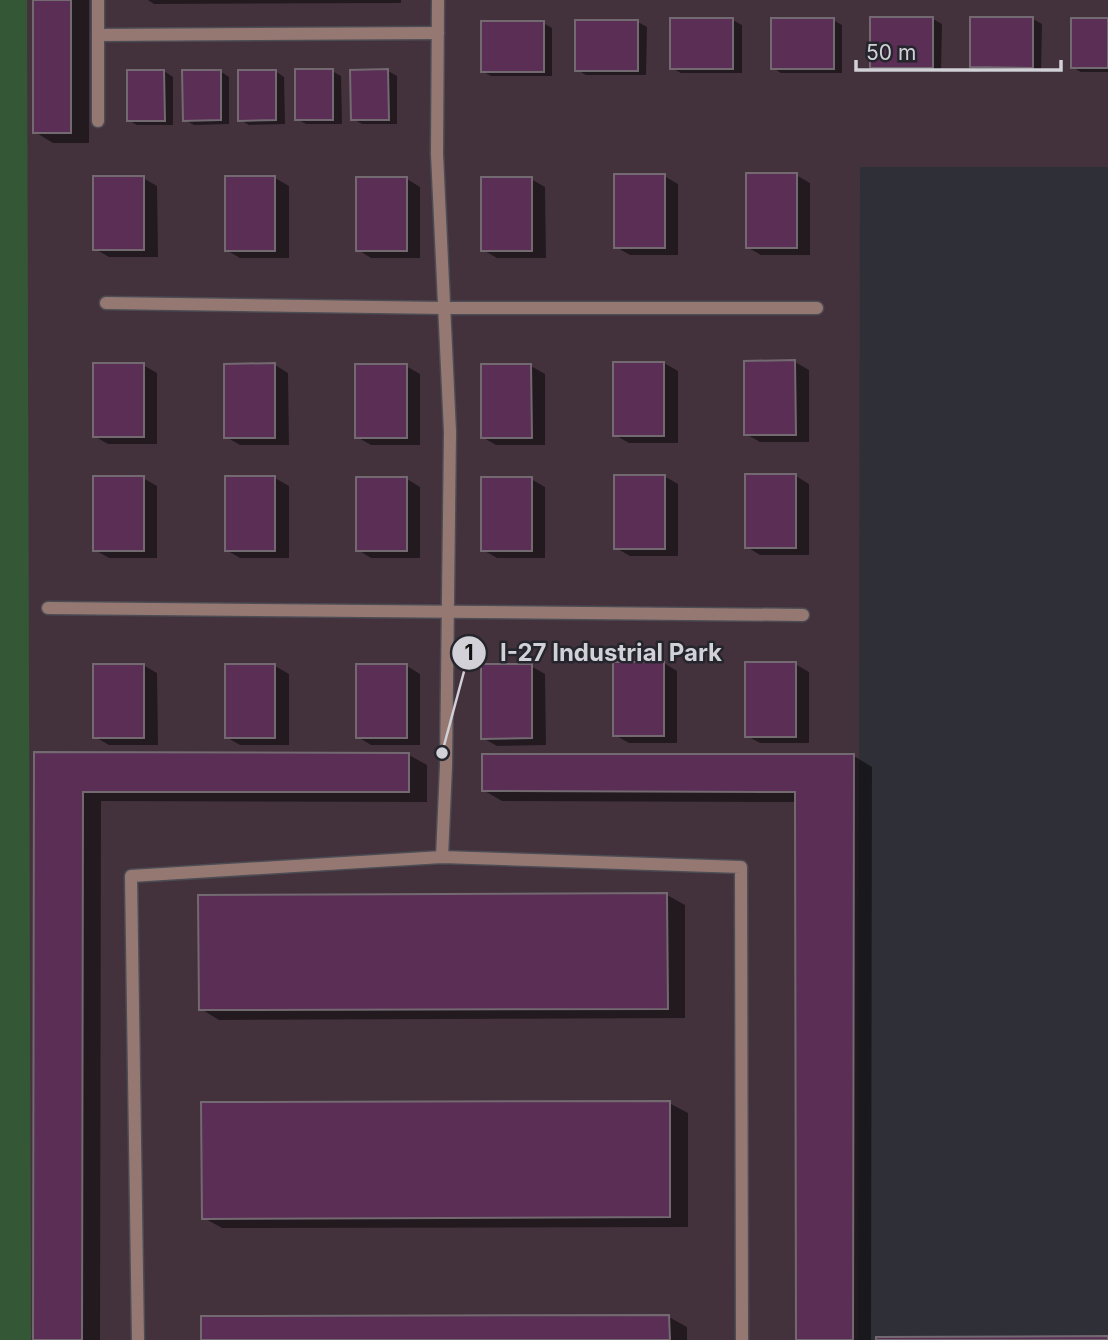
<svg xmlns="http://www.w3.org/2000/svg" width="1108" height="1340" font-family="Inter,sans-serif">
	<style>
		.industrial { fill: #43323c }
		.green { fill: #345736 }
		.shadow { fill: #0007 }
		.building { fill: #5a2e55; stroke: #736971; stroke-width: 2 }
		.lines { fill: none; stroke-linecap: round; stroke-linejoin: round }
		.service-casing { stroke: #4c4c55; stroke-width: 15 }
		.service { stroke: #967872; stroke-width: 12 }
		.leader { fill: none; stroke: #d1d1d7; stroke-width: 2.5 }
		.callout-dot { fill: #d1d1d7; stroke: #25252e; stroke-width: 2.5 }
		.mark-label { font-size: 21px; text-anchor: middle; font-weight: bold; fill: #111 }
		.callout-label { font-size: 24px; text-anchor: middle; font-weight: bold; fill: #d1d1d7; stroke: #25252e; stroke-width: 5; stroke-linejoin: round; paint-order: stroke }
	</style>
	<rect width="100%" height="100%" fill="#2f2f38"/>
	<polygon class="industrial" points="24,0 1108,0 1108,167 860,167 858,1340 25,1340"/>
	<polygon class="green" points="0,0 27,0 31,1340 0,1340"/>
	<g class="shadow">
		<polygon points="35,0 89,0 89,143 53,143 35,132"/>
		<polygon points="148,0 401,0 401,3 154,4"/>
		<polygon points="933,19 942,24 941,72 881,72 872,67"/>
		<polygon points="1033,19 1042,24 1041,72 981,72 972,66"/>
		<polygon points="1108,19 1108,72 1081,72 1072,67"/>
		<polygon points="733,20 742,25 742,73 681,73 672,68"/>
		<polygon points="833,20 842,25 842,73 781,73 772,67"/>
		<polygon points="638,22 647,27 646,75 586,75 577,70"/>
		<polygon points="543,23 552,28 552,76 491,76 482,71"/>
		<polygon points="164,71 173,77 173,125 137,125 128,120"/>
		<polygon points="220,71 229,77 229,124 194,125 185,120"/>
		<polygon points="275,71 284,77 285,124 249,125 240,120"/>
		<polygon points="332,71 341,76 342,124 306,124 297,119"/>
		<polygon points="388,71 397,76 397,124 362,124 353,119"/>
		<polygon points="796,175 810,183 810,255 761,255 747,247"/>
		<polygon points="664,176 678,184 678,255 630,255 616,247"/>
		<polygon points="143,178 157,186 158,257 109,257 95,249"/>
		<polygon points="226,178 275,178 289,186 289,258 240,258 226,250"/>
		<polygon points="407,179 420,187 420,258 371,258 358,250"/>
		<polygon points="531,179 545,187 546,258 497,258 483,250"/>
		<polygon points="795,362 809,370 809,442 760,442 746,434"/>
		<polygon points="664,363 678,371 678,443 629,443 615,435"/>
		<polygon points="143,365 157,373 157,444 108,444 94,436"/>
		<polygon points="275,365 288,373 289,445 240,445 226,437"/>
		<polygon points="406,366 420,374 420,445 371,445 357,437"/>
		<polygon points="531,366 545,374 545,445 496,445 482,437"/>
		<polygon points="664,476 678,484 678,556 630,556 616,548"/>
		<polygon points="796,476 809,484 809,555 760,555 747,547"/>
		<polygon points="143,478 157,486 157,558 109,558 95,550"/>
		<polygon points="226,478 275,478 289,486 289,558 240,558 226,550"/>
		<polygon points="407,479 420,487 420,558 371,558 358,550"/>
		<polygon points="531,479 545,487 545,558 497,558 483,550"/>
		<polygon points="664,663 677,671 677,743 629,743 615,735"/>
		<polygon points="795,664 809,672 809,743 760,743 747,736"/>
		<polygon points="143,665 157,673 158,745 109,745 95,737"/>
		<polygon points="226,666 275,666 289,674 289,745 240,745 226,737"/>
		<polygon points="407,666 420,674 420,745 371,745 358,737"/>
		<polygon points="531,666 545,674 546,745 497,746 483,738"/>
		<polygon points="36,754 409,755 427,765 427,802 101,801 100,1340 34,1340"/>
		<polygon points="854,756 872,767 871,1340 798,1340 797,802 502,801 483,790"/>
		<polygon points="667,895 685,905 685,1018 219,1020 201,1009"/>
		<polygon points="669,1103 688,1113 688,1227 222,1228 204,1218"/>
		<polygon points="669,1317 687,1327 687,1340 203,1340"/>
	</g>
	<g class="building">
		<rect x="33" y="0" width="38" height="133"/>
		<rect x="870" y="17" width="63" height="51"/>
		<polygon points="970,17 1033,17 1033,68 970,67"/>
		<rect x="670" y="18" width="63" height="51"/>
		<rect x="771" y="18" width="63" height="51"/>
		<rect x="1071" y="18" width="37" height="50"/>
		<rect x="575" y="20" width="63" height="51"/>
		<rect x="481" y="21" width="63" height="51"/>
		<rect x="295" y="69" width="38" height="51"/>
		<polygon points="388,69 389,120 351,120 350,70"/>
		<polygon points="127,70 164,70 165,121 127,121"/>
		<polygon points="182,70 221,70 221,120 183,121"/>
		<polygon points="238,70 276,70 276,120 238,121"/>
		<rect x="746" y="173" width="51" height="75"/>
		<rect x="614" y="174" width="51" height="74"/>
		<rect x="93" y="176" width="51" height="74"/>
		<rect x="225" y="176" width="50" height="75"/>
		<rect x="356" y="177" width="51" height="74"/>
		<rect x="481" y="177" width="51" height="74"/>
		<polygon points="795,360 796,435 744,435 744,361"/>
		<rect x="613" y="362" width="51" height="74"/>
		<rect x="93" y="363" width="51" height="74"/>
		<polygon points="275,363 275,438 224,438 224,364"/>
		<rect x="355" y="364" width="52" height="74"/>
		<polygon points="481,364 531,364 532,438 481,438"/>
		<rect x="745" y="474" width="51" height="74"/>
		<rect x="614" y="475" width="51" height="74"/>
		<rect x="93" y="476" width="51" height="75"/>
		<rect x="225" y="476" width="50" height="75"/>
		<rect x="356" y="477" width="51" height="74"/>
		<rect x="481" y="477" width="51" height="74"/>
		<rect x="613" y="662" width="51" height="74"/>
		<rect x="745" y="662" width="51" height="75"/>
		<rect x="93" y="664" width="51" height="74"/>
		<rect x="225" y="664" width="50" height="74"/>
		<rect x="356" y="664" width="51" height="74"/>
		<polygon points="481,664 532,664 532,738 481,739"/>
		<polygon points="34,752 409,753 409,792 83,792 82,1340 33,1340"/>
		<polygon points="482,754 854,754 853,1340 796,1340 795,792 482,791"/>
		<polygon points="667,893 668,1009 199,1010 198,895"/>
		<polygon points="670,1101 670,1217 202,1219 201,1102"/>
		<polygon points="669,1315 670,1340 201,1340 201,1316"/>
		<polygon points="1108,1336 1108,1340 876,1340 876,1337"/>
	</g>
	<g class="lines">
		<g class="service-casing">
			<g id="service">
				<polyline points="438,0 437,154 450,432 446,766 442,857"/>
				<polyline points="98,35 438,33"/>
				<polyline points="98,121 98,0"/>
				<polyline points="106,303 444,308 817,308"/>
				<polyline points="48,608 803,615"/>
				<polyline points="138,1340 131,876 442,857 741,867 742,1340"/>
			</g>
		</g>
		<use href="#service" class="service"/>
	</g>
	<path class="leader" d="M442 753L469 653"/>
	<g class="callout-dot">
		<circle cx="442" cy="753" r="7"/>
		<circle cx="469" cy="653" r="18"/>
	</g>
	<g class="mark-label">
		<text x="469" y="660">1</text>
	</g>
	<g class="callout-label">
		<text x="611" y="661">I-27 Industrial Park</text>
	</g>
	<path d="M856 60v10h205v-10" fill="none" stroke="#d1d1d7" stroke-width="3.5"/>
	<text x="866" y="60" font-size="21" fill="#d1d1d7" stroke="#25252e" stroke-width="5" paint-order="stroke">50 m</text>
</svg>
